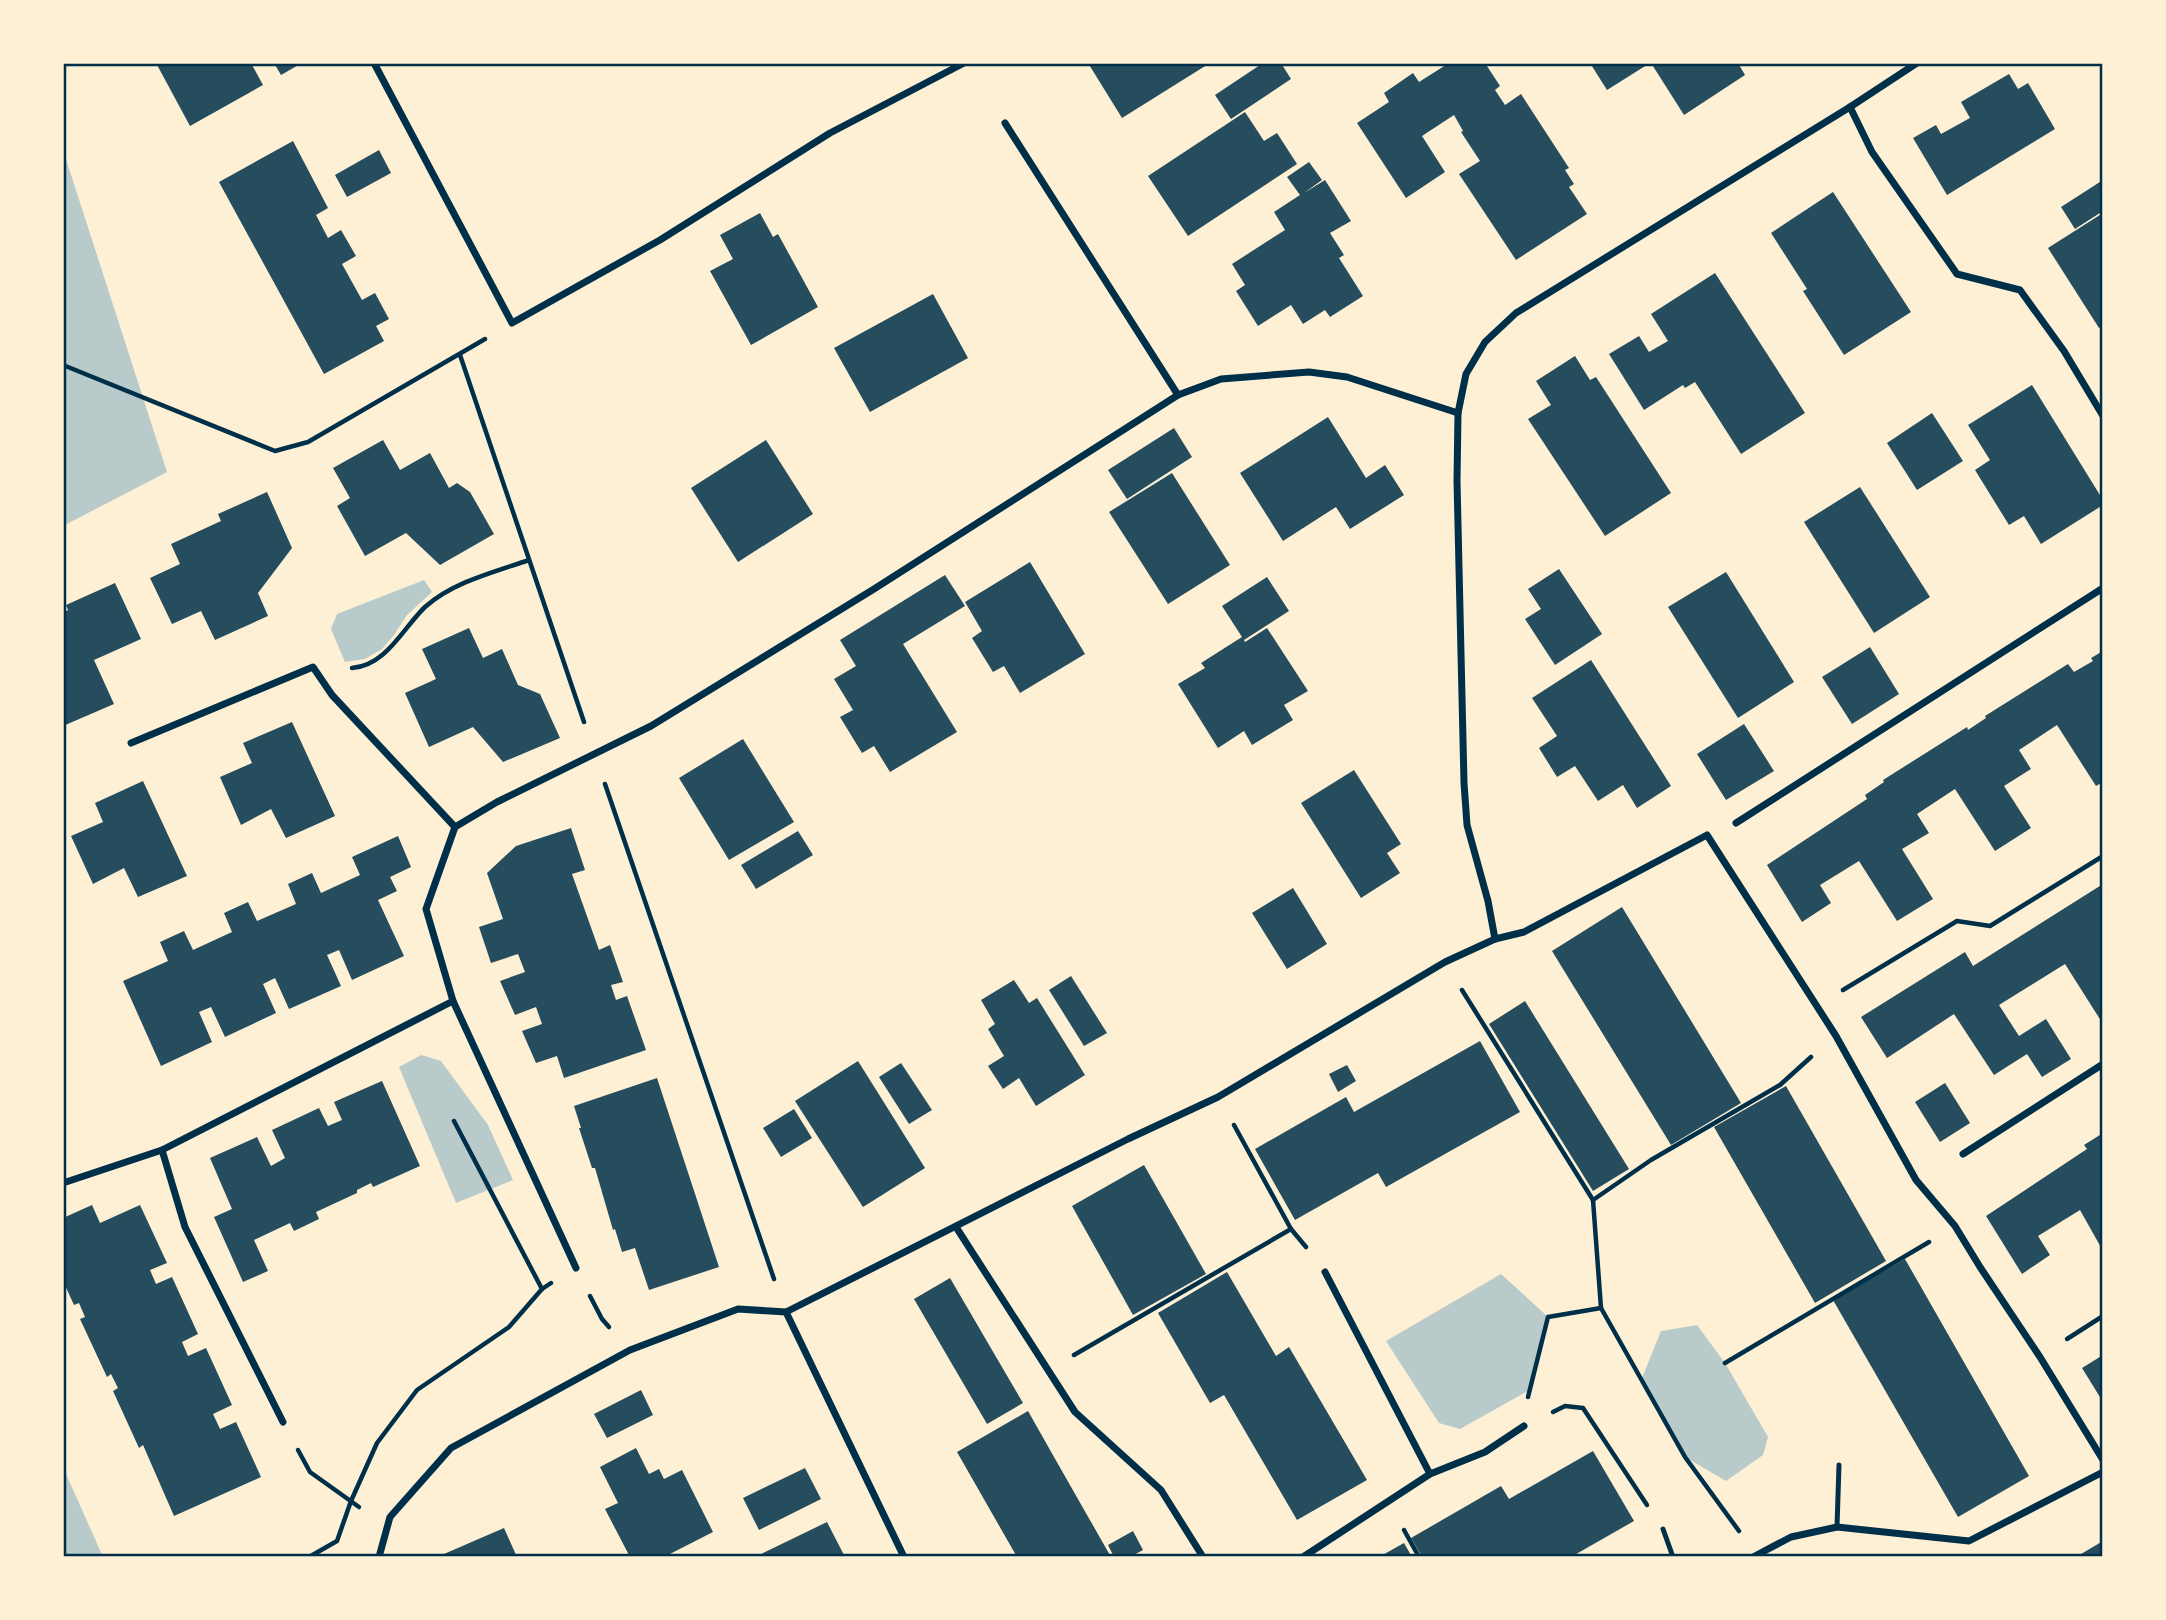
<svg xmlns="http://www.w3.org/2000/svg" width="2166" height="1620" font-family="'Open Sans',sans-serif">
	<style>
		.green { fill: #b9caca }
		.building { fill: #264d5e }
		.lines { fill: none; stroke-linecap: round; stroke-linejoin: round }
		.path { stroke: #003049; stroke-width: 4.5 }
		.service { stroke: #003049; stroke-width: 5 }
		.minor { stroke: #003049; stroke-width: 7 }
		.neatline { fill: none; stroke: #003049; stroke-width: 2.5 }
	</style>
	<rect width="100%" height="100%" fill="#fdf0d5"/>
	<g class="green">
		<polygon points="63,150 167,472 63,526"/>
		<polygon points="424,580 432,592 407,615 394,635 382,649 365,659 345,662 331,629 337,614"/>
		<polygon points="421,1055 441,1061 488,1125 513,1180 456,1203 399,1067"/>
		<polygon points="1501,1274 1548,1317 1528,1391 1460,1429 1439,1423 1386,1341"/>
		<polygon points="1697,1325 1725,1363 1768,1437 1763,1455 1726,1481 1685,1457 1642,1378 1661,1331"/>
		<polygon points="63,1467 103,1557 63,1557"/>
	</g>
	<g class="building">
		<polygon points="156,63 251,63 263,85 190,126"/>
		<polygon points="274,63 302,63 281,75"/>
		<polygon points="1088,63 1210,63 1122,118"/>
		<polygon points="1263,63 1281,63 1291,79 1231,119 1215,95"/>
		<polygon points="1449,63 1485,63 1500,86 1495,90 1505,105 1521,94 1569,168 1565,170 1574,184 1569,187 1587,214 1516,260 1459,174 1480,161 1461,132 1463,131 1454,115 1422,136 1445,172 1406,198 1357,123 1389,102 1384,93 1413,73 1419,82"/>
		<polygon points="1590,63 1650,63 1607,90"/>
		<polygon points="1651,63 1738,63 1745,75 1684,115"/>
		<polygon points="2009,74 2018,89 2028,83 2055,129 1947,195 1913,138 1936,125 1941,134 1970,118 1961,102"/>
		<polygon points="1245,112 1264,141 1277,133 1297,164 1188,236 1148,176"/>
		<polygon points="293,141 328,208 316,215 328,238 341,230 356,256 342,264 362,300 375,293 389,319 376,326 384,341 324,374 219,182"/>
		<polygon points="379,150 391,173 347,197 335,175"/>
		<polygon points="1309,162 1322,180 1304,193 1325,180 1351,221 1330,233 1344,255 1339,258 1363,296 1330,317 1325,310 1303,324 1291,305 1258,326 1236,291 1245,285 1232,264 1285,230 1274,212 1300,195 1287,177"/>
		<polygon points="2103,180 2103,211 2075,229 2061,207"/>
		<polygon points="1833,192 1911,312 1844,355 1803,291 1807,289 1771,233"/>
		<polygon points="760,213 773,237 778,234 818,307 751,345 710,271 733,259 720,235"/>
		<polygon points="2103,213 2103,326 2099,328 2048,248"/>
		<polygon points="1715,273 1805,413 1741,454 1695,382 1685,388 1683,385 1644,410 1609,354 1639,336 1649,352 1668,341 1651,314"/>
		<polygon points="933,294 968,358 870,412 834,348"/>
		<polygon points="1575,356 1590,380 1596,377 1671,493 1605,536 1528,419 1551,405 1536,381"/>
		<polygon points="2032,385 2103,500 2103,505 2041,544 2024,516 2009,525 1975,470 1990,460 1968,425"/>
		<polygon points="1932,413 1963,461 1917,490 1887,443"/>
		<polygon points="1328,417 1366,478 1385,465 1404,495 1350,529 1336,507 1283,541 1240,473"/>
		<polygon points="1174,428 1192,457 1127,499 1108,470"/>
		<polygon points="383,440 400,470 430,453 449,488 457,483 470,492 494,534 440,565 406,533 365,556 337,506 350,498 333,468"/>
		<polygon points="766,440 813,514 738,562 691,488"/>
		<polygon points="1172,473 1230,565 1168,604 1109,512"/>
		<polygon points="1860,487 1930,597 1874,633 1804,522"/>
		<polygon points="267,492 292,548 258,593 268,616 215,640 201,611 172,624 150,578 180,564 171,544 221,521 218,514"/>
		<polygon points="1030,562 1085,654 1020,693 1004,666 993,672 972,638 982,631 965,602"/>
		<polygon points="1559,569 1602,634 1555,665 1525,619 1541,609 1528,589"/>
		<polygon points="1726,572 1794,682 1738,718 1668,607"/>
		<polygon points="945,575 965,606 903,644 957,732 890,772 874,746 862,753 840,717 853,710 834,679 856,666 840,640"/>
		<polygon points="1267,577 1289,611 1244,640 1245,642 1267,628 1308,691 1284,705 1293,720 1252,745 1244,731 1218,748 1178,684 1205,668 1201,663 1242,637 1222,606"/>
		<polygon points="115,583 141,639 94,660 114,704 63,726 63,613 68,610 66,605"/>
		<polygon points="469,628 483,658 502,649 518,685 540,694 560,738 503,762 473,727 429,747 405,693 436,679 422,649"/>
		<polygon points="1870,647 1899,694 1852,724 1822,677"/>
		<polygon points="2103,651 2103,782 2096,786 2057,725 2019,750 2031,769 2004,786 2031,828 1995,851 1955,789 1917,814 1929,833 1902,849 1933,899 1897,921 1859,861 1820,885 1831,903 1802,922 1767,865 1867,799 1865,795 1884,782 1883,780 1967,727 1968,730 1986,718 1985,716 2068,664 2074,672 2093,661 2091,658"/>
		<polygon points="1591,660 1671,786 1637,808 1623,785 1598,801 1575,766 1557,777 1539,748 1557,736 1532,698"/>
		<polygon points="292,722 335,816 286,838 271,809 241,825 220,777 252,763 243,743"/>
		<polygon points="1744,724 1774,771 1726,800 1697,754"/>
		<polygon points="743,739 794,822 729,860 679,778"/>
		<polygon points="1354,770 1401,844 1387,853 1400,873 1361,898 1301,803"/>
		<polygon points="143,781 187,876 138,897 124,868 93,884 71,836 103,822 95,803"/>
		<polygon points="571,828 585,870 572,874 599,950 610,945 623,982 611,985 616,1000 627,996 646,1050 564,1078 557,1056 536,1063 522,1031 542,1024 536,1007 515,1015 500,981 525,972 518,954 491,963 479,927 503,919 487,873 516,846"/>
		<polygon points="798,831 813,855 756,889 741,865"/>
		<polygon points="398,836 411,867 390,877 397,891 378,900 404,956 352,980 339,950 327,955 341,986 289,1009 275,978 263,984 276,1013 225,1037 211,1007 199,1012 212,1042 161,1066 123,981 168,961 160,942 184,931 193,950 232,932 224,913 248,902 257,921 296,904 288,884 312,873 321,893 360,875 352,857"/>
		<polygon points="2103,884 2103,1024 2065,964 1999,1005 2019,1036 2046,1019 2071,1059 2042,1077 2027,1054 1994,1075 1954,1014 1887,1058 1861,1017 1965,952 1973,966"/>
		<polygon points="1293,888 1327,944 1287,969 1252,913"/>
		<polygon points="1622,907 1741,1103 1671,1145 1552,951"/>
		<polygon points="1071,976 1107,1033 1084,1046 1049,990"/>
		<polygon points="1014,980 1029,1003 1037,998 1085,1075 1036,1106 1019,1078 1003,1089 988,1066 1004,1056 988,1029 995,1024 981,1000"/>
		<polygon points="1525,1001 1629,1169 1593,1191 1489,1024"/>
		<polygon points="1480,1041 1520,1112 1386,1187 1378,1173 1295,1220 1255,1149 1346,1097 1354,1112"/>
		<polygon points="858,1061 925,1168 863,1207 795,1101"/>
		<polygon points="901,1063 932,1110 909,1124 879,1077"/>
		<polygon points="1347,1065 1356,1081 1338,1092 1329,1074"/>
		<polygon points="657,1078 719,1267 649,1290 635,1248 622,1252 615,1229 613,1230 595,1168 592,1168 579,1128 581,1128 574,1106"/>
		<polygon points="382,1081 420,1166 373,1187 371,1183 357,1190 357,1193 316,1212 319,1219 294,1231 290,1223 254,1240 268,1271 243,1282 214,1217 232,1209 210,1158 257,1137 271,1166 285,1158 272,1130 319,1108 328,1126 342,1120 334,1102"/>
		<polygon points="1945,1083 1970,1123 1940,1142 1915,1102"/>
		<polygon points="1786,1086 1886,1261 1815,1303 1714,1127"/>
		<polygon points="794,1109 812,1138 781,1157 763,1128"/>
		<polygon points="2103,1133 2103,1251 2080,1210 2038,1236 2050,1255 2022,1274 1986,1216 2087,1149 2084,1145"/>
		<polygon points="1144,1165 1206,1274 1133,1315 1072,1206"/>
		<polygon points="92,1205 100,1223 140,1205 167,1263 150,1270 156,1284 172,1277 198,1334 182,1342 188,1356 206,1348 232,1405 213,1414 220,1429 236,1422 261,1477 174,1516 143,1445 139,1448 113,1391 118,1388 111,1374 107,1377 80,1319 85,1317 79,1303 74,1305 63,1281 63,1218"/>
		<polygon points="1905,1259 2029,1476 1958,1517 1833,1300"/>
		<polygon points="1227,1272 1276,1356 1289,1347 1367,1480 1297,1520 1224,1395 1210,1403 1158,1313"/>
		<polygon points="950,1278 1023,1403 987,1424 914,1299"/>
		<polygon points="2103,1355 2103,1402 2082,1368"/>
		<polygon points="641,1390 653,1415 607,1438 594,1414"/>
		<polygon points="1028,1411 1054,1457 1111,1557 1017,1557 957,1452"/>
		<polygon points="636,1448 649,1474 659,1469 664,1479 682,1470 713,1532 664,1557 630,1557 605,1509 618,1503 600,1467"/>
		<polygon points="1593,1451 1634,1521 1571,1557 1422,1557 1411,1538 1501,1486 1509,1499"/>
		<polygon points="805,1468 821,1499 759,1530 743,1498"/>
		<polygon points="827,1522 845,1557 755,1557"/>
		<polygon points="504,1528 517,1557 437,1557"/>
		<polygon points="1133,1531 1143,1550 1130,1557 1114,1557 1108,1545"/>
		<polygon points="2103,1541 2103,1557 2076,1557"/>
		<polygon points="1404,1543 1412,1557 1379,1557"/>
	</g>
	<g class="lines">
		<g class="path">
			<polyline points="460,355 584,722"/>
			<polyline points="63,365 275,451 308,442 485,339"/>
			<path d="M352,668C386,666 403,628 425,607C453,582 494,572 529,560"/>
			<polyline points="605,784 774,1279"/>
			<polyline points="1462,990 1593,1200 1601,1308 1685,1457 1739,1531"/>
			<polyline points="1843,990 1957,921 1990,926 2103,856"/>
			<polyline points="454,1121 542,1289"/>
			<polyline points="1234,1125 1291,1229 1306,1247"/>
			<polyline points="1593,1200 1651,1160 1780,1085 1811,1057"/>
			<polyline points="590,1296 602,1319 609,1327"/>
			<polyline points="2067,1339 2103,1316"/>
			<polyline points="1074,1355 1291,1229"/>
			<polyline points="1725,1363 1929,1242"/>
			<polyline points="1528,1397 1548,1317 1601,1308"/>
			<polyline points="1553,1412 1565,1406 1583,1408 1647,1505"/>
			<polyline points="298,1450 310,1472 359,1507"/>
			<polyline points="1404,1530 1419,1557"/>
			<polyline points="309,1557 337,1541 351,1501 377,1443 417,1390 509,1327 542,1289 551,1283"/>
		</g>
		<g class="service">
			<polyline points="1837,1527 1839,1465"/>
			<polyline points="1663,1529 1673,1557"/>
		</g>
		<g class="minor">
			<polyline points="374,63 512,323 660,240 830,133 964,63"/>
			<polyline points="1850,107 1872,152 1957,274 2020,290 2064,351 2103,416"/>
			<polyline points="1005,123 1178,395"/>
			<polyline points="131,743 313,667 332,695 455,827"/>
			<polyline points="1736,823 2103,588"/>
			<polyline points="1495,939 1524,932 1707,835 1836,1036 1916,1180 1955,1226 1980,1267 2040,1357 2103,1460"/>
			<polyline points="162,1150 185,1227 283,1422"/>
			<polyline points="1963,1154 2103,1064"/>
			<polyline points="63,1183 162,1150 453,1001"/>
			<polyline points="956,1227 1075,1412 1161,1490 1203,1557"/>
			<polyline points="576,1268 453,1001 426,909 455,827 497,802 651,726 874,589 1178,395 1221,379 1309,372 1347,377 1458,413"/>
			<polyline points="1325,1272 1430,1474"/>
			<polyline points="379,1557 390,1517 451,1448 630,1350 738,1309 786,1312"/>
			<polyline points="904,1557 786,1312 1128,1139 1218,1097 1445,962 1495,939 1488,901 1467,825 1464,783 1457,481 1458,413 1466,374 1485,342 1516,313 1850,107 1917,63"/>
			<polyline points="1303,1557 1430,1474 1485,1452 1524,1426"/>
			<polyline points="1753,1557 1791,1537 1837,1527 1969,1541 2103,1472"/>
		</g>
	</g>
	<rect width="2166" height="1620" fill="none" stroke="#fdf0d5" stroke-width="130"/>
	<rect x="65" y="65" width="2036" height="1490" class="neatline"/>
</svg>
